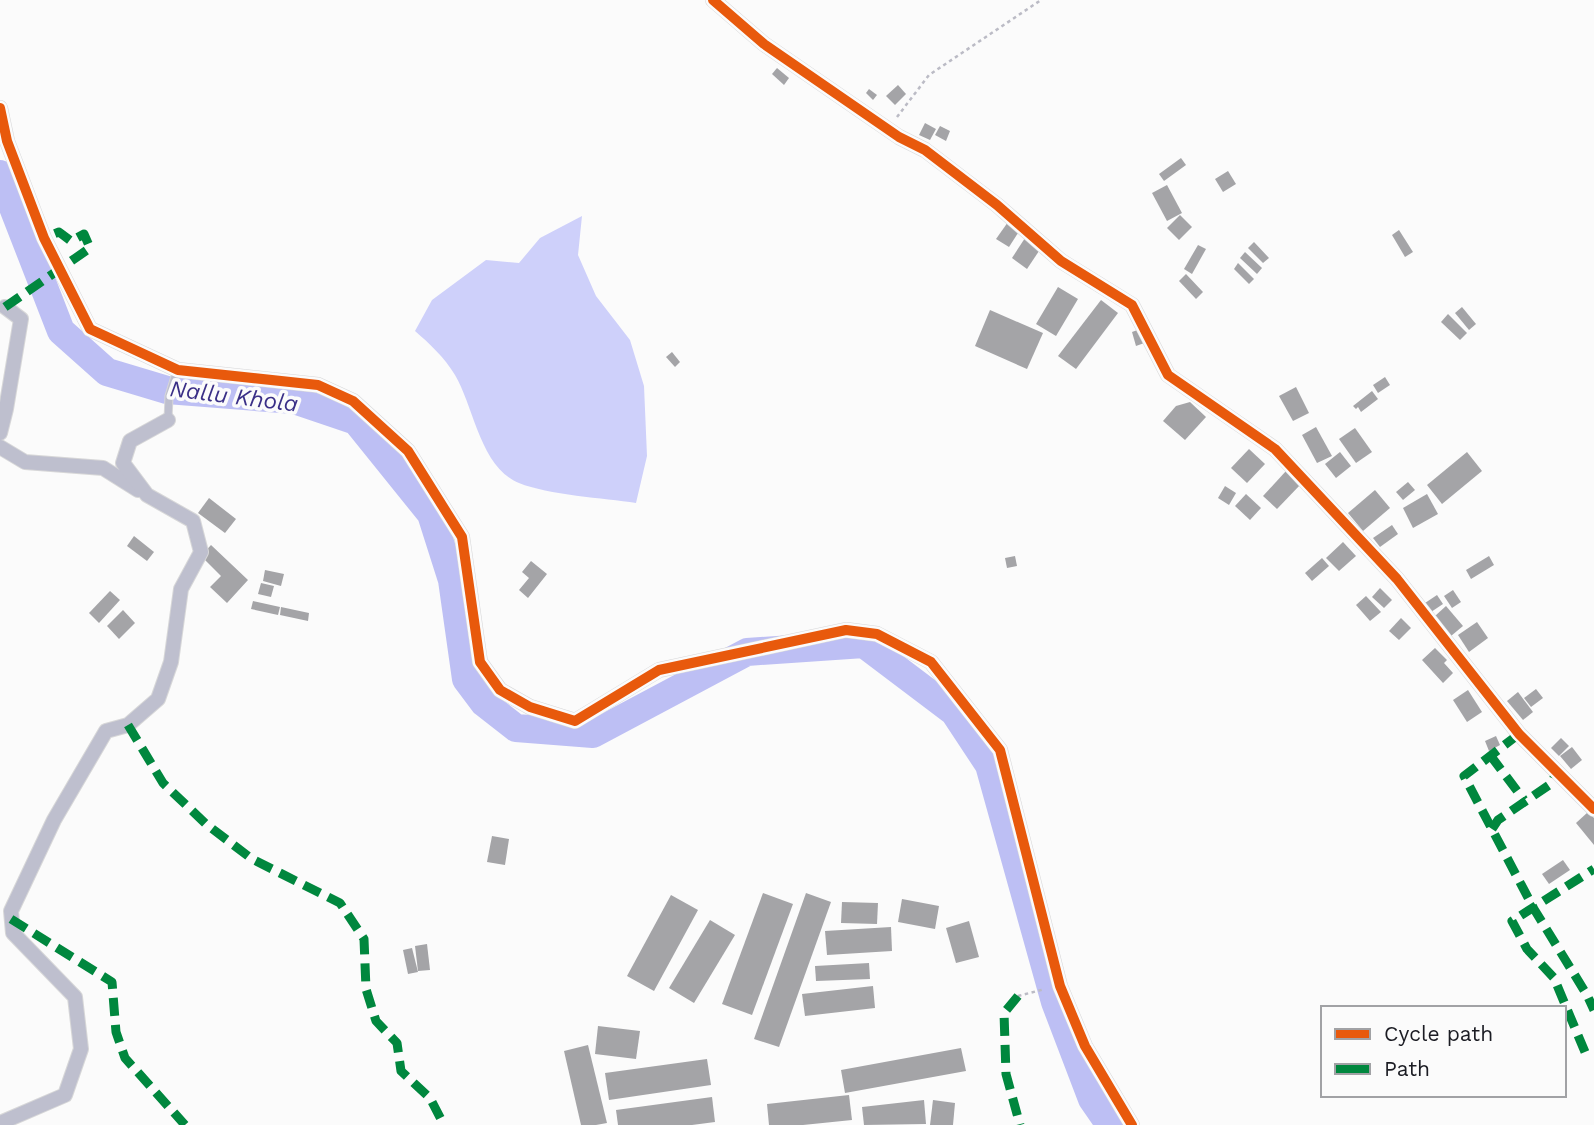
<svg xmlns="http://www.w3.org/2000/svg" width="1594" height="1125" font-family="'Work Sans',sans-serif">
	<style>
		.forest { fill: #ced0fa }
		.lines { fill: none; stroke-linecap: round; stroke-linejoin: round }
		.river { stroke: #bdbff4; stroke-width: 28 }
		.building { fill: #a4a4a7 }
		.lane-casing { stroke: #d7d7d8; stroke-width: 9 }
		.street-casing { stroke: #d7d7d8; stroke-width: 16 }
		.path { stroke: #bbbbc5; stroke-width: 2.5; stroke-dasharray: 3.5 3.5; stroke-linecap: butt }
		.lane { stroke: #bebfce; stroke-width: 7 }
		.street { stroke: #bebfce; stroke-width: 14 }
		.quiet { stroke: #00873e; stroke-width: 9; stroke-dasharray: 18 9; stroke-linecap: butt }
		.cycleway-casing { stroke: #fbfbfb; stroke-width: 15 }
		.cycleway { stroke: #e8590c; stroke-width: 10 }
		.labels { text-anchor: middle; stroke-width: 7; stroke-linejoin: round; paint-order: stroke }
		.water-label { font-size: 23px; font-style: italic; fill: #3a2f87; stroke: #fbfbfb }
	</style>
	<rect width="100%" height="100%" fill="#fbfbfb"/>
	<path class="forest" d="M582,216L578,255L596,296L630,340L644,386L647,456L636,503C604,498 548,495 519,483C480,467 474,407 455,375C444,357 430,344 415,331L432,300L486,260L519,263L540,238Z"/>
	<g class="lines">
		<polyline class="river" points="0,174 61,331 107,372 167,390 294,400 356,421 431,514 452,580 466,679 484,703 516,728 593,734 747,652 864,644 954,712 989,765 1055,1002 1092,1099 1110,1125"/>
	</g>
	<g class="building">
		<polygon points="777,68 789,78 784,85 772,74"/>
		<polygon points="898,85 906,94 895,105 886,96"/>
		<polygon points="869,89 877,95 873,100 866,93"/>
		<polygon points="925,123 936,129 930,140 919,135"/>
		<polygon points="940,126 950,131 946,141 935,135"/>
		<polygon points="1181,158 1186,165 1164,181 1159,174"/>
		<polygon points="1228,171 1236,184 1223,192 1215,179"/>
		<polygon points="1167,185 1182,213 1167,221 1152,193"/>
		<polygon points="1180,215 1192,227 1179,240 1167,228"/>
		<polygon points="1008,222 1020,230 1009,247 996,239"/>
		<polygon points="1399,230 1413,252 1405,257 1392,235"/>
		<polygon points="1025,238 1041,248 1027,269 1012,258"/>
		<polygon points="1254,242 1269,258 1263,263 1248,248"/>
		<polygon points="1198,245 1206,249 1192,274 1184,269"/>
		<polygon points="1245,252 1262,268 1257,274 1240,258"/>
		<polygon points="1238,263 1254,279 1249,284 1234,269"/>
		<polygon points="1186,274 1203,292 1196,299 1179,281"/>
		<polygon points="1058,287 1078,299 1056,336 1036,324"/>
		<polygon points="1101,300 1118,313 1076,369 1058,356"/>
		<polygon points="1462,307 1476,324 1469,330 1455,313"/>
		<polygon points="990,310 1043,333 1027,369 975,346"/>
		<polygon points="1448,314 1467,333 1460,340 1441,322"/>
		<polygon points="1143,328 1147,342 1136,346 1132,332"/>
		<polygon points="672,352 680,362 675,367 666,357"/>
		<polygon points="1385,377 1390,385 1378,393 1373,385"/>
		<polygon points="1296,387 1309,413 1293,421 1279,396"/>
		<polygon points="1372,391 1378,399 1361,412 1358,407 1356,409 1353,406"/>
		<polygon points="1190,402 1206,417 1185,440 1163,421 1176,406"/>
		<polygon points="1316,427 1332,456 1317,463 1302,435"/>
		<polygon points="1355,428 1372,452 1356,463 1339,439"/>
		<polygon points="1249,449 1265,464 1247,483 1231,468"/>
		<polygon points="1340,452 1351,466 1336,478 1325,464"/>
		<polygon points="1467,452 1482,471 1442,504 1427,485"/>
		<polygon points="1286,471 1301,484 1277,509 1263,496"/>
		<polygon points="1408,482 1415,490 1403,500 1396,492"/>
		<polygon points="1225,486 1236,493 1229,505 1218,498"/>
		<polygon points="1375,490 1390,508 1363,531 1348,513"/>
		<polygon points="1246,494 1261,508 1250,520 1235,506"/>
		<polygon points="1427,494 1438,514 1413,528 1403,508"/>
		<polygon points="209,498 236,519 225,533 198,513"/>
		<polygon points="1392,525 1398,534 1380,547 1373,538"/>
		<polygon points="134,536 154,552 147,561 127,546"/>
		<polygon points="1343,542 1356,556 1339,571 1326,558"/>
		<polygon points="211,545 248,580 227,603 210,587 221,576 201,556"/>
		<polygon points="1015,556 1017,566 1007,568 1005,558"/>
		<polygon points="1489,556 1494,565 1471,579 1466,570"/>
		<polygon points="1322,558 1329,566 1312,581 1305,573"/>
		<polygon points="531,561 547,574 528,598 519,590 529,578 522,572"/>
		<polygon points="265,570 284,574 281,586 263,581"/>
		<polygon points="261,583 274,586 271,597 258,594"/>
		<polygon points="1380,588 1392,600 1384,608 1372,597"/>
		<polygon points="1453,590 1461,602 1452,608 1444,596"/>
		<polygon points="110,591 120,600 99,623 89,613"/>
		<polygon points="1437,595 1443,604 1431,612 1425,603"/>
		<polygon points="1366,596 1381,612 1370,621 1356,605"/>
		<polygon points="253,601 280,607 278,615 251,609"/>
		<polygon points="1446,606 1463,626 1451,636 1435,616"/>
		<polygon points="281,607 309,613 308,621 280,615"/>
		<polygon points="123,610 135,623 119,639 107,626"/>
		<polygon points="1401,618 1411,628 1399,640 1389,631"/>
		<polygon points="1477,622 1488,638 1469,652 1458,635"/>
		<polygon points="1435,648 1447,660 1444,663 1453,673 1443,683 1422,660"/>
		<polygon points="1536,689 1543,698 1531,707 1524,698"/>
		<polygon points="1468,690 1482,712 1467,722 1453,700"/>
		<polygon points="1518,692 1533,712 1523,720 1507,701"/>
		<polygon points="1496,736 1500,745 1489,751 1485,741"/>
		<polygon points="1561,738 1569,746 1559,756 1551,748"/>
		<polygon points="1572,747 1582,760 1571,769 1560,756"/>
		<polygon points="1588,812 1594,818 1594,845 1576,823"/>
		<polygon points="492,836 509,839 505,865 487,862"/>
		<polygon points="1563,860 1570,870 1549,884 1542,874"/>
		<polygon points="763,893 793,904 752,1015 722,1004"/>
		<polygon points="806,893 831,902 779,1047 754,1039"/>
		<polygon points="671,895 698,910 654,991 627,976"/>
		<polygon points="902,899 939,906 935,929 898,922"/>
		<polygon points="842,902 878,903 877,924 841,923"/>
		<polygon points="710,920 735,935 694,1003 669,988"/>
		<polygon points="969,921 979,957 956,963 946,928"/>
		<polygon points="891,927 892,951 827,955 825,931"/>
		<polygon points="427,944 430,970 418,971 415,946"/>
		<polygon points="412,948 418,972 408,974 403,950"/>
		<polygon points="869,963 870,979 816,981 815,966"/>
		<polygon points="873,986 875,1008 805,1016 802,994"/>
		<polygon points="598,1026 640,1031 636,1059 595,1054"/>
		<polygon points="588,1045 607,1123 596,1125 581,1125 564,1051"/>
		<polygon points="961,1048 966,1071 845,1093 841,1070"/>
		<polygon points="707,1059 711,1085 609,1100 605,1073"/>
		<polygon points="849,1095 852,1120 803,1125 769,1125 767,1104"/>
		<polygon points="712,1097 715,1122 692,1125 618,1125 616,1110"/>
		<polygon points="924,1100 926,1124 864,1125 862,1107"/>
		<polygon points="933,1100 955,1103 953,1125 930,1125"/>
	</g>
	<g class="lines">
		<g class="lane-casing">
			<polyline id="lane" points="168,420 169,396 177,370"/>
		</g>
		<g class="street-casing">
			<g id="street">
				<polyline points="713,0 764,44 899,137 925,150 997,205 1061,261 1132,305 1168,375 1275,449 1397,579 1519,734 1594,809"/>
				<polyline points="0,108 7,141 44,238 90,329 178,370 318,385 353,401 408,451 462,537 480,662 500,690 530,707 575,721 659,670 846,630 877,634 931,662 1000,750 1060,986 1085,1046 1132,1125"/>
				<polyline points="0,433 6,409 21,319 5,307"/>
				<polyline points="0,447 25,462 103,468 138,490"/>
				<polyline points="0,1123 65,1095 81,1049 75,997 13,933 11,911 54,820 106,731 128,725 158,699 171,662 181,589 201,552 193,521 147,495 123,463 130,441 168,420"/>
			</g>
		</g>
		<g class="path">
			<polyline points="897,117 929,75 1041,0"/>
			<polyline points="1018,996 1045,989"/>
		</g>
		<use href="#lane" class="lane"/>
		<use href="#street" class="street"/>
		<g class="quiet">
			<polyline points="5,307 90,248 84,234 71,241 59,232 44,238"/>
			<polyline points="128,725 163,783 206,824 252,859 340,903 364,939 366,989 376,1021 397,1043 401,1071 430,1098 444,1125"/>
			<polyline points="1519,734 1464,776 1534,909 1587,995 1594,1010"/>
			<polyline points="1490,755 1524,800"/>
			<polyline points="1492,829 1498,820 1552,783 1556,772"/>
			<polyline points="11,919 112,982 116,1032 125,1058 185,1125"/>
			<polyline points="1018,996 1004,1013 1006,1074 1020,1125"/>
			<polyline points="1585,1052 1554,978 1527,949 1512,921 1594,869"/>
		</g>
		<g class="cycleway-casing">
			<g id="cycleway">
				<polyline points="713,0 764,44 899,137 925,150 997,205 1061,261 1132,305 1168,375 1275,449 1397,579 1519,734 1594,809"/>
				<polyline points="0,108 7,141 44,238 90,329 178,370 318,385 353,401 408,451 462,537 480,662 500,690 530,707 575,721 659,670 846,630 877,634 931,662 1000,750 1060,986 1085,1046 1132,1125"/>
			</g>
		</g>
		<use href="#cycleway" class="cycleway"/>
	</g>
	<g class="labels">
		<g class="water-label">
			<text transform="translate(234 396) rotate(7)" y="8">Nallu Khola</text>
		</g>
	</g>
	<rect x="1321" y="1006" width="245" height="91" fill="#fbfbfb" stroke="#a1a2a5" stroke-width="2"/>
	<rect x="1335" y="1029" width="35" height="10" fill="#e8590c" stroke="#a1a2a5" stroke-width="2"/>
	<text x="1384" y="1041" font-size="21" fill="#1b1c23">Cycle path</text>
	<rect x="1335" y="1064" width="35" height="10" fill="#00873e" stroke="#a1a2a5" stroke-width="2"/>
	<text x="1384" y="1076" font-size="21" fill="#1b1c23">Path</text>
</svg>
